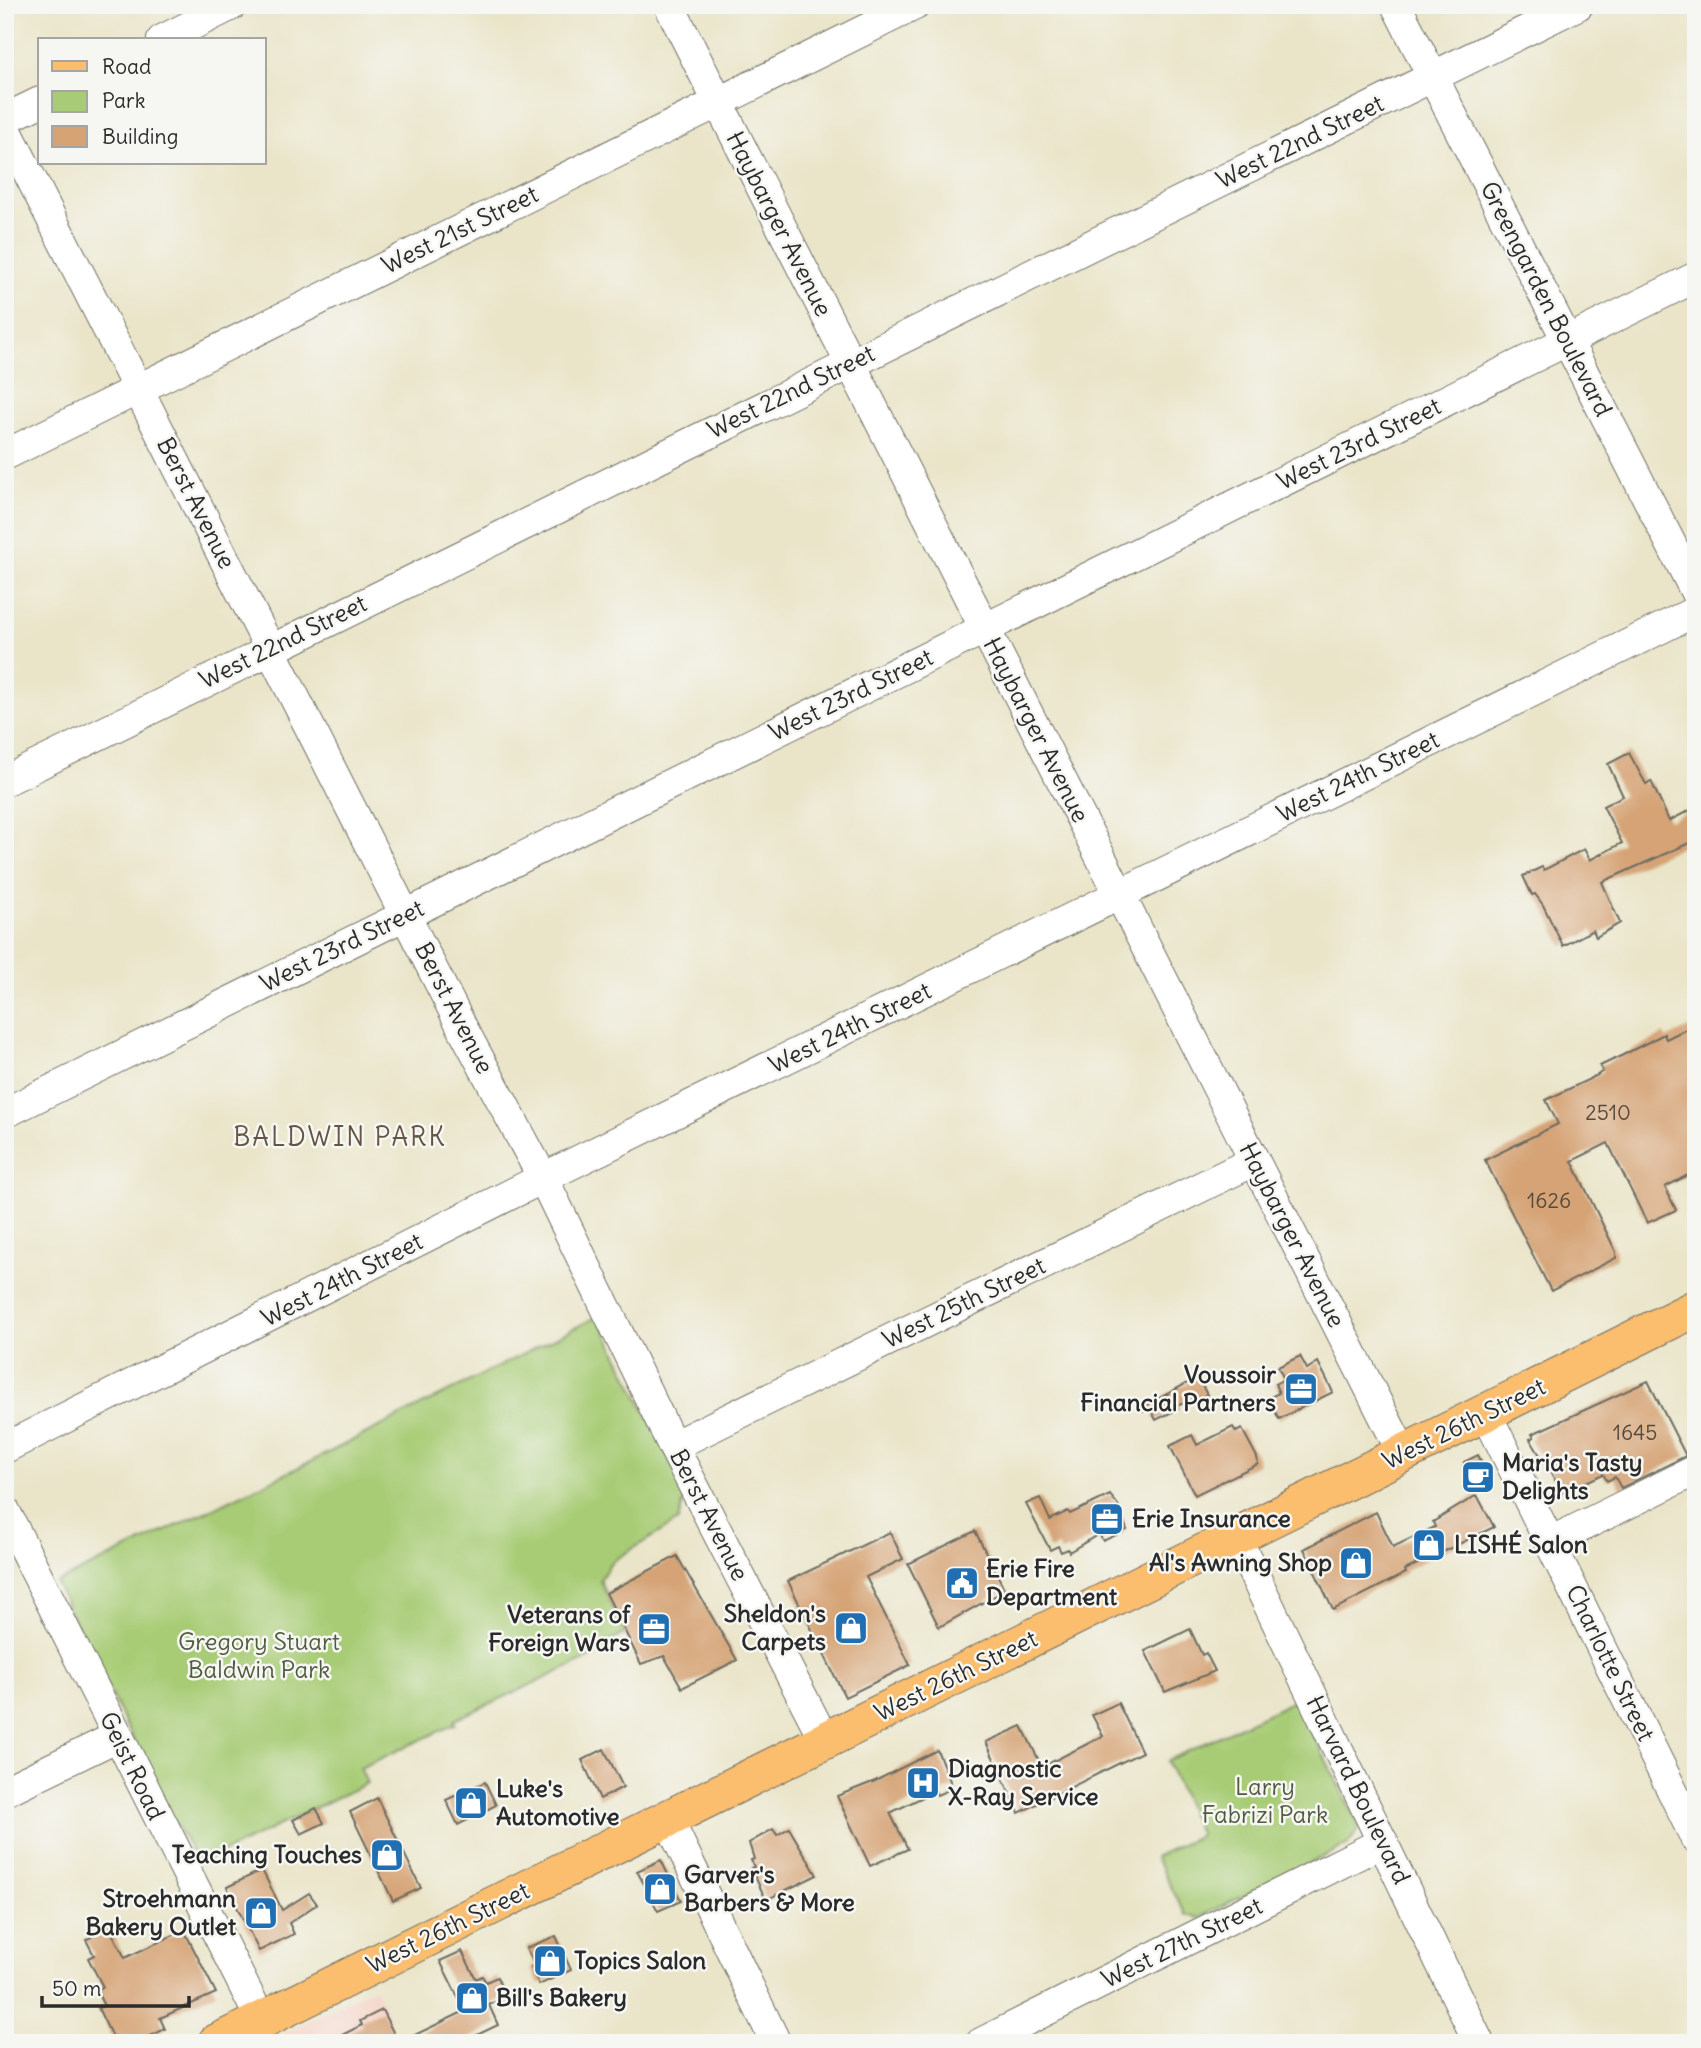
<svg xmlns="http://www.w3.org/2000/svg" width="1701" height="2048" font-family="Delius,sans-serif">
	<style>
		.built { fill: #f6d2c5 }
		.green { fill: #a7cc75; stroke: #697c50; stroke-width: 2 }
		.building { fill: #d5a374 }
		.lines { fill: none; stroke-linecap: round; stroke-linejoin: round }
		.minor-casing { stroke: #6e6c62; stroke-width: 32 }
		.major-casing { stroke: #6e6c62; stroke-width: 39 }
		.minor { stroke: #fff; stroke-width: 30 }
		.major { stroke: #fbbd6e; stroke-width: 37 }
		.labels { text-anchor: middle; stroke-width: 5; stroke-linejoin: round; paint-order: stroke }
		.number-label { font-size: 21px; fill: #56493d }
		.street-label { font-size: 24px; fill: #2b2b2b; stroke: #f6f6f2 }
		.poi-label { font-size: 24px; font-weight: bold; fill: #2b2b2b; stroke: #f6f6f2; text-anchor: start }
		.park-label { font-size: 24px; fill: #505b41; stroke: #f6f6f2 }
		.neighbourhood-label { font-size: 26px; letter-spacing: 2px; fill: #665545; stroke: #f6f6f2 }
	</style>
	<rect width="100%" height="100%" fill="#f6f6f2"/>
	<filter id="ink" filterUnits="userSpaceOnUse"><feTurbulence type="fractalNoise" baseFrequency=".0143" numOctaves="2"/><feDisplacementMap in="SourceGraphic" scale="14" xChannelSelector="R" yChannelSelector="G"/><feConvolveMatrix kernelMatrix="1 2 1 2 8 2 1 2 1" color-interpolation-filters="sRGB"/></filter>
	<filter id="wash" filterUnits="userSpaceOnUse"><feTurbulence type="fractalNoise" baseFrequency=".00686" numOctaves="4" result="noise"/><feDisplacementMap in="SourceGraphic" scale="28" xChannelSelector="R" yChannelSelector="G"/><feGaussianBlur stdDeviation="1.57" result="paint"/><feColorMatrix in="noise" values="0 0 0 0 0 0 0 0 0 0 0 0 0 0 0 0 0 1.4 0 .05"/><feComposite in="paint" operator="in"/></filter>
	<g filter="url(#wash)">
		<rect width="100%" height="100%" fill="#eae5c9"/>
		<polygon class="built" points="375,1987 400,2043 265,2043"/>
		<g class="green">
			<polygon points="598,1316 686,1493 678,1521 611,1562 600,1580 625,1634 607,1641 609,1649 454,1720 455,1724 360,1768 367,1783 199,1864 168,1810 56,1583 308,1463"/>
			<polygon points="1296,1700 1360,1828 1347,1845 1198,1918 1186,1915 1155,1857 1200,1835 1167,1761"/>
		</g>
		<g id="blocks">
			<g class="building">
				<polygon points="1629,753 1646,784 1651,781 1669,821 1696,807 1696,840 1602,882 1620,923 1596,937 1593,930 1563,946 1543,905 1535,894 1532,895 1523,876 1542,867 1544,870 1584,849 1590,860 1622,843 1603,806 1623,796 1608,764"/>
				<polygon points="1696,1024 1696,1171 1665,1187 1676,1210 1647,1223 1608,1143 1572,1161 1616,1252 1616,1258 1551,1291 1485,1160 1558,1124 1546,1100 1596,1076 1603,1071 1600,1066 1623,1055 1664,1034 1666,1039"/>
				<polygon points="1300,1356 1307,1369 1318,1362 1333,1392 1279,1419 1268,1398 1279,1393 1275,1384 1284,1379 1278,1367"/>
				<polygon points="1198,1377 1207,1395 1176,1406 1178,1409 1156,1420 1151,1410 1144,1411 1143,1407"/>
				<polygon points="1648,1381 1686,1456 1621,1488 1615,1477 1607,1481 1603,1474 1563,1493 1530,1439 1534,1437 1532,1434"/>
				<polygon points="1233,1427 1236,1432 1242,1429 1257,1457 1258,1464 1195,1495 1170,1446 1192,1435 1197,1445"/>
				<polygon points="1478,1455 1488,1476 1474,1484 1464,1462"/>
				<polygon points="1110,1495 1118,1505 1127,1530 1103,1541 1099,1534 1069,1552 1068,1549 1061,1552 1058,1546 1050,1550 1026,1504 1040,1498 1050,1520 1068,1511 1070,1514"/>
				<polygon points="1477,1495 1494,1527 1405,1570 1406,1573 1333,1610 1304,1549 1376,1512 1393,1547 1435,1527 1433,1522"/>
				<polygon points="975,1531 1005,1590 939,1627 908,1564"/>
				<polygon points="890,1532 903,1559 866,1577 910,1665 845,1697 788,1581"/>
				<polygon points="677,1556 737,1660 682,1688 664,1656 641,1664 606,1593"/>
				<polygon points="1190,1629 1202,1655 1206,1653 1215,1671 1165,1692 1145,1651"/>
				<polygon points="1118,1703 1142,1752 1019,1813 986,1742 1022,1726 1042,1767 1103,1736 1092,1715"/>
				<polygon points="604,1749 623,1787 600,1799 582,1760"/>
				<polygon points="937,1750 953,1788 937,1795 935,1791 890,1813 908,1849 870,1866 837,1796 875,1781"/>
				<polygon points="485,1782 496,1805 458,1825 446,1800"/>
				<polygon points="377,1798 421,1888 393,1901 350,1812"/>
				<polygon points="316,1808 324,1823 301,1834 293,1820"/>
				<polygon points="789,1828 817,1875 766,1900 751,1868 754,1867 751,1860 754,1859 749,1843 773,1829 777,1835"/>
				<polygon points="661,1860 681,1901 658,1911 637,1871"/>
				<polygon points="262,1870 282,1910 309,1893 317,1904 289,1923 294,1934 259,1951 227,1887"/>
				<polygon points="109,1927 125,1958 184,1930 216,1993 160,2018 165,2029 136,2043 115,2043 98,2008 104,2006 96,1990 103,1987 88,1958 94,1955 86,1940"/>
				<polygon points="556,1936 571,1970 539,1985 531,1967 535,1965 526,1948"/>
				<polygon points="462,1951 476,1979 482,1976 486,1982 497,1977 506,1997 489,2005 498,2025 460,2043 398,2043 465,2011 440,1961"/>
				<polygon points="382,2010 395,2036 379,2043 326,2043 362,2025 360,2021"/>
			</g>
		</g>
	</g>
	<g filter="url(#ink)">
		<use href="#blocks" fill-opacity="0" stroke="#6e6c62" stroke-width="2"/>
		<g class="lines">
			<g class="minor-casing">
				<g id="minor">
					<polyline points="669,5 1403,1454"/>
					<polyline points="1396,5 1696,593"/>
					<polyline points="162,40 232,5"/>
					<polyline points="5,119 40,102"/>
					<polyline points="5,127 462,1027 543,1178 673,1446 825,1741"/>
					<polyline points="5,455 915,5"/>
					<polyline points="5,781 1578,5"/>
					<polyline points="5,1113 1696,277"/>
					<polyline points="1486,1413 1696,1839"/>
					<polyline points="673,1446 1254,1161"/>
					<polyline points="5,1448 543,1178 1696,611"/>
					<polyline points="5,1511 261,2020"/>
					<polyline points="1236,1537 1479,2043"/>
					<polyline points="1550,1542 1696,1470"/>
					<polyline points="5,1791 118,1736"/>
					<polyline points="668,1819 776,2043"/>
					<polyline points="981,2043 1383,1842"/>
				</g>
			</g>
			<g class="major-casing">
				<polyline id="major" points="216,2043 1696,1308"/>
			</g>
			<use href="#minor" class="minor"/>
			<use href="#major" class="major"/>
		</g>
	</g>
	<defs>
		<g id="office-square" transform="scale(1.75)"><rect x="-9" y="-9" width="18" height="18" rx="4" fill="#1f6fb2" stroke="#f6f6f2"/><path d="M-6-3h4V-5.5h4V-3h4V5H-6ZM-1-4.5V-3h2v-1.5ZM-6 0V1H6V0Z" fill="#fff"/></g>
		<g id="cafe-square" transform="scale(1.75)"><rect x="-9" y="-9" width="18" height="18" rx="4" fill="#1f6fb2" stroke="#f6f6f2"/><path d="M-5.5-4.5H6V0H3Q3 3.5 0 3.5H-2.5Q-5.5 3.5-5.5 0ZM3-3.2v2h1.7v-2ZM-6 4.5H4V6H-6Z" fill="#fff"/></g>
		<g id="shop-square" transform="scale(1.75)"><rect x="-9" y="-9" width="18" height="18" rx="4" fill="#1f6fb2" stroke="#f6f6f2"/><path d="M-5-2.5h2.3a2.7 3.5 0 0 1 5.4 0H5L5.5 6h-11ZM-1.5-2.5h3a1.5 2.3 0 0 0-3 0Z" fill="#fff"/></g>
		<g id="civic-square" transform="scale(1.75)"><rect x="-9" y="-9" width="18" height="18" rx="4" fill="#1f6fb2" stroke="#f6f6f2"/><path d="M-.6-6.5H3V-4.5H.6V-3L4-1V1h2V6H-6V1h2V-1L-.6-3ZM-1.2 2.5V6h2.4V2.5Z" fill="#fff"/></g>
		<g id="hospital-square" transform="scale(1.75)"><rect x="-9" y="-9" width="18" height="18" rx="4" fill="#1f6fb2" stroke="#f6f6f2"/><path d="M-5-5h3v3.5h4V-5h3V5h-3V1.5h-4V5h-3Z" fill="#fff"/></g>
	</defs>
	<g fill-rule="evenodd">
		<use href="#office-square" x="1301" y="1389"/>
		<use href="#cafe-square" x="1478" y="1477"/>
		<use href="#office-square" x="1107" y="1519"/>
		<use href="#shop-square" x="1429" y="1545"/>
		<use href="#shop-square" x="1356" y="1563"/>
		<use href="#civic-square" x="962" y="1583"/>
		<use href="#shop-square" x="851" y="1628"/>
		<use href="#office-square" x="654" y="1629"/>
		<use href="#hospital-square" x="923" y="1783"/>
		<use href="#shop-square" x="471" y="1803"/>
		<use href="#shop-square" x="387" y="1855"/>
		<use href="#shop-square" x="660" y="1889"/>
		<use href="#shop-square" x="261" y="1913"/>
		<use href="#shop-square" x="550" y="1961"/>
		<use href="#shop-square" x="472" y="1998"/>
	</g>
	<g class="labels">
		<g class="number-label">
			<text x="1608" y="1120">2510</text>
			<text x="1549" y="1208">1626</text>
			<text x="1635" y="1440">1645</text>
		</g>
		<g class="street-label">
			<text transform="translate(1300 142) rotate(-26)" y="8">West 22nd Street</text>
			<text transform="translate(779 224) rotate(63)" y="8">Haybarger Avenue</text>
			<text transform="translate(460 230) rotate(-26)" y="8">West 21st Street</text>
			<text transform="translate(1546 299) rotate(63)" y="8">Greengarden Boulevard</text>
			<text transform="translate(791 392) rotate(-26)" y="8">West 22nd Street</text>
			<text transform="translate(1359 444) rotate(-26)" y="8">West 23rd Street</text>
			<text transform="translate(196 503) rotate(63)" y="8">Berst Avenue</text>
			<text transform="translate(283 642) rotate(-26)" y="8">West 22nd Street</text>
			<text transform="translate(851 695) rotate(-26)" y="8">West 23rd Street</text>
			<text transform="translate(1036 730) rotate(63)" y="8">Haybarger Avenue</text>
			<text transform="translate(1358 777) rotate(-26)" y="8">West 24th Street</text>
			<text transform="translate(342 946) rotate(-26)" y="8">West 23rd Street</text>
			<text transform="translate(454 1008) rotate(63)" y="8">Berst Avenue</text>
			<text transform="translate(850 1028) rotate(-26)" y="8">West 24th Street</text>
			<text transform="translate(1292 1235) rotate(63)" y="8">Haybarger Avenue</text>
			<text transform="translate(342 1280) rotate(-27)" y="8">West 24th Street</text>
			<text transform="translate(964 1303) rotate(-26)" y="8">West 25th Street</text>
			<text transform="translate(1464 1424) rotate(-26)" y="8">West 26th Street</text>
			<text transform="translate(709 1515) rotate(63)" y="8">Berst Avenue</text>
			<text transform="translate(1610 1663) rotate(64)" y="8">Charlotte Street</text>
			<text transform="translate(956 1676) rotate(-26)" y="8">West 26th Street</text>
			<text transform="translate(132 1766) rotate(64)" y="8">Geist Road</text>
			<text transform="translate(1358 1790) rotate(64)" y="8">Harvard Boulevard</text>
			<text transform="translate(448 1928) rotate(-26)" y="8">West 26th Street</text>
			<text transform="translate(1182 1943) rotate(-26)" y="8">West 27th Street</text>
		</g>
		<g class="poi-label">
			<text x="1276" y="1383" text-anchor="end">Voussoir<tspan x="1276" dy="28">Financial Partners</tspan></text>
			<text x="1502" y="1471">Maria's Tasty<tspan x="1502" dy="28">Delights</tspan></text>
			<text x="1132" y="1527">Erie Insurance</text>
			<text x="1454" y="1553">LISHÉ Salon</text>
			<text x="1332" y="1571" text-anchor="end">Al's Awning Shop</text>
			<text x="986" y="1577">Erie Fire<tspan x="986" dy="28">Department</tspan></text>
			<text x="826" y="1622" text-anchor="end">Sheldon's<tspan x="826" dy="28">Carpets</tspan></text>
			<text x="630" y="1623" text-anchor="end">Veterans of<tspan x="630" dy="28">Foreign Wars</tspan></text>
			<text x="948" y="1777">Diagnostic<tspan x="948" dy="28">X-Ray Service</tspan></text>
			<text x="496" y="1797">Luke's<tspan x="496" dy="28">Automotive</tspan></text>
			<text x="362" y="1863" text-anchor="end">Teaching Touches</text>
			<text x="684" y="1883">Garver's<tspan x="684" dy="28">Barbers &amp; More</tspan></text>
			<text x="236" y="1907" text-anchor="end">Stroehmann<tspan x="236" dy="28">Bakery Outlet</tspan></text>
			<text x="574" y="1969">Topics Salon</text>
			<text x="496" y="2006">Bill's Bakery</text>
		</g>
		<g class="park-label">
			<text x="259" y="1650">Gregory Stuart<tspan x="259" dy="28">Baldwin Park</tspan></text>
			<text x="1265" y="1795">Larry<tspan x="1265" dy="28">Fabrizi Park</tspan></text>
		</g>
		<g class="neighbourhood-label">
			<text x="340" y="1146">BALDWIN PARK</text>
		</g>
	</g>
	<rect width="1701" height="2048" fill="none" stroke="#f6f6f2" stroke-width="28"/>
	<rect x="38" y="38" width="228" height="126" fill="#f6f6f2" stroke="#a5a5a2" stroke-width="2"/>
	<rect x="52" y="61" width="35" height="10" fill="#fbbd6e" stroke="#a5a5a2" stroke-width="2"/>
	<text x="102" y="74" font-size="21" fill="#2b2b2b">Road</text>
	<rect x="52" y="91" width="35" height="21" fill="#a7cc75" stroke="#a5a5a2" stroke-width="2"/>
	<text x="102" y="108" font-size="21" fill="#2b2b2b">Park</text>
	<rect x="52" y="126" width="35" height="21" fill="#d5a374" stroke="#a5a5a2" stroke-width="2"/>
	<text x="102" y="144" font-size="21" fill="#2b2b2b">Building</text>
	<path d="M42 1996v10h147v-10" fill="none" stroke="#2b2b2b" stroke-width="3.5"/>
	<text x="52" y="1996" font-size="21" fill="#2b2b2b" stroke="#f6f6f2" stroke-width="5" paint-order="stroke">50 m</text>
</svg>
